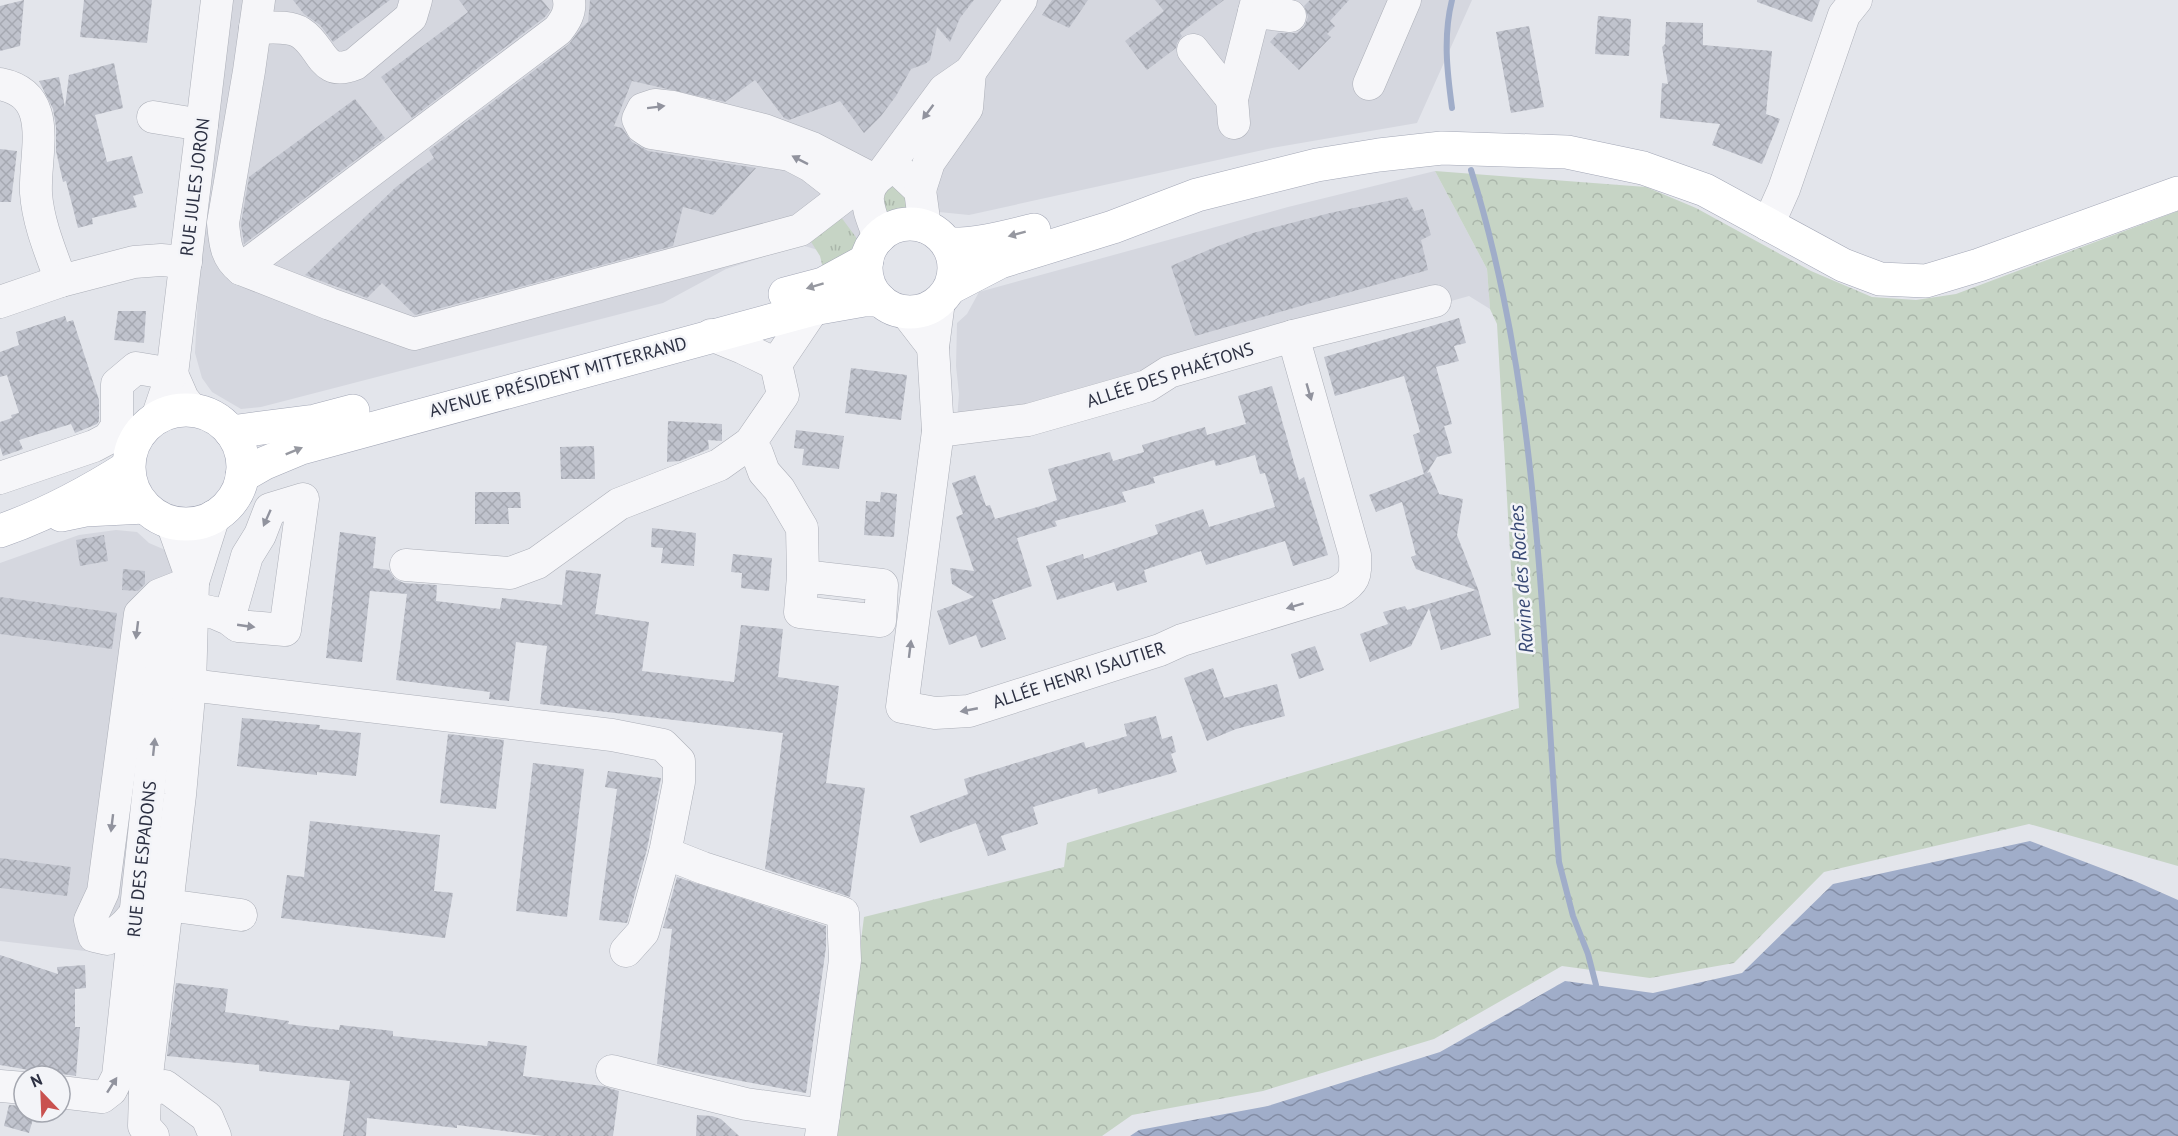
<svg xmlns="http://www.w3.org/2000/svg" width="2178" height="1136" font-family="'PT Sans',sans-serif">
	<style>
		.built { fill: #d5d7df }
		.grass { fill: url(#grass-tufts) }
		.park { fill: url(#park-crowns) }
		.water { fill: url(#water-waves) }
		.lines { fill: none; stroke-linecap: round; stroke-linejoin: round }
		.stream { stroke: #a0adc9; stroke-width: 6 }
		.building { fill: url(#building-cross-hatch) }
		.minor-casing { stroke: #acafb8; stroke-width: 33 }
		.major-casing { stroke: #a3a7b6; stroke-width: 34 }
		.minor { stroke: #f6f6f9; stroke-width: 32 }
		.major { stroke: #fff; stroke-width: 33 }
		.oneway { fill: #91939e }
		.oneway2 { fill: #9698a0 }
		.labels { text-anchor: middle; stroke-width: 5; stroke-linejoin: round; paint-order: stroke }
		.street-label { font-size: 18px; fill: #2c3042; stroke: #f3f4f8 }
		.water-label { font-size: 20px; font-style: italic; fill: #374874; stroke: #f3f4f8 }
	</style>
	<defs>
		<pattern id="grass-tufts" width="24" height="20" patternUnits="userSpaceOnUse" patternTransform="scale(1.5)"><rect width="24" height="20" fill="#c6d4c5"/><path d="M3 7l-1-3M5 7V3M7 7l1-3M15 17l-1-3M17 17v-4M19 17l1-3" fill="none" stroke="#aab6aa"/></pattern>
		<pattern id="park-crowns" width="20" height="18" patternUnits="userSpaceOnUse" patternTransform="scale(1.5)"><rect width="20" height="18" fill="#c6d4c5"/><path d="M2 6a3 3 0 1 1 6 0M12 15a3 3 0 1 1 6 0" fill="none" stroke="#aab6aa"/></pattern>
		<pattern id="water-waves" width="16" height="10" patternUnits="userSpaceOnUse" patternTransform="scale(1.5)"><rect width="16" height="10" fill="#a0adc9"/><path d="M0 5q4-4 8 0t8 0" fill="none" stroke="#838da5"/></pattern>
		<pattern id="building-cross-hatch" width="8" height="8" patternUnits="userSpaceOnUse" patternTransform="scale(1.5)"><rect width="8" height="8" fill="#c0c3cd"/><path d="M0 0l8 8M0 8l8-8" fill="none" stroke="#a5a8b1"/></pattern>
	</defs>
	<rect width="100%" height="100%" fill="#e3e5eb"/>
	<g class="built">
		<polygon points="230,0 1472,0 1417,123 1272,148 969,215 909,209 886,214 865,229 853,248 849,259 801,245 726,269 663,303 261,407 241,409 212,392 202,378 195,353 202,222"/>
		<polygon points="1435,171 1487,269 1490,309 1469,296 1295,345 956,433 959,394 956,366 957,323 967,314 979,292 1288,207"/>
		<polygon points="116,530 137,532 149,543 170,552 176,570 119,955 0,941 0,563 79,535"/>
	</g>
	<g class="grass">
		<polygon points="904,184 909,209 886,214 877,191 881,186"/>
		<polygon points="841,217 858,240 853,248 850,258 823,268 820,256 808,237"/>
	</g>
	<polygon class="park" points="1435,171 1646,187 1696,208 1811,271 1872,297 1916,300 1956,294 2178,211 2178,866 2029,824 1824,872 1734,963 1650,978 1562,966 1434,1039 1263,1091 1132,1115 1102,1136 836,1136 864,917 1064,867 1067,843 1519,708 1497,324 1490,309 1487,269"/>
	<polygon class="water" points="2030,841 2135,881 2178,900 2178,1136 1130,1136 1139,1130 1268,1106 1440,1052 1565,981 1653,993 1742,973 1833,884"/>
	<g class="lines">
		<g class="stream">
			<path d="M1452,108C1447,71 1443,36 1452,0"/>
			<path d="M1471,170C1541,394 1541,630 1559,862L1573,916L1588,954L1596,985"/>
		</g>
	</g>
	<g class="building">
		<polygon points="24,0 20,46 0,51 0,6"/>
		<polygon points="84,0 152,0 147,43 80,37"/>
		<polygon points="293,0 390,0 333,42 320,25 304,14"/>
		<polygon points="459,0 542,0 550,10 545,17 412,118 381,77 468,12"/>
		<polygon points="590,0 974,0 960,18 950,42 937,27 930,60 925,64 911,69 896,96 881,116 864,133 840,101 789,120 784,118 755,80 725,102 632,81 614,126 622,128 632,142 648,151 756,168 713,215 683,207 673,246 415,315 382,283 367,298 305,275 396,187 434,158 429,150 569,44 581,28 588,22"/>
		<polygon points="1052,0 1088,0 1069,28 1042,15"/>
		<polygon points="1155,0 1224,0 1180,33 1182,36 1177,43 1176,48 1147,70 1125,41 1164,11"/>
		<polygon points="1310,0 1349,0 1330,21 1335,26 1327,34 1331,37 1299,70 1270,42 1278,33 1297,33 1304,27 1308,17 1304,6"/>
		<polygon points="1757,0 1820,0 1812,22 1757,2"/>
		<polygon points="1598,16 1631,19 1629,56 1595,54"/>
		<polygon points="1666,22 1703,23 1703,45 1772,51 1766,114 1780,119 1762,164 1712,145 1720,124 1660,118 1662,83 1668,84 1662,47 1665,44"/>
		<polygon points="1529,26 1544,107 1511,113 1496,32"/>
		<polygon points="114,63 123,108 95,115 107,162 132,156 143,193 133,196 137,207 92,218 93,224 78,228 66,181 63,182 56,151 56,127 53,109 39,81 59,77 65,107 69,75"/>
		<polygon points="355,99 385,138 244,244 241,224 249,177"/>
		<polygon points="0,149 17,151 11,202 0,202"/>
		<polygon points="1407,197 1414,211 1423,209 1431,235 1421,240 1428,270 1195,336 1171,266 1213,248 1253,233 1330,213"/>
		<polygon points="118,311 146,311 144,343 114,340"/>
		<polygon points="65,316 67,322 73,320 99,400 99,421 97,424 75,433 71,424 19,440 23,449 3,456 0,447 0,422 12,418 11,415 19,413 7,375 0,377 0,352 19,345 16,332"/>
		<polygon points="1459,318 1466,343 1454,346 1459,361 1436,367 1452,424 1444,426 1452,453 1437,457 1427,473 1430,472 1439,494 1463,499 1457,535 1478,589 1491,635 1441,650 1429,608 1411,646 1370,662 1360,634 1388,624 1383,612 1405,606 1407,610 1476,590 1416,569 1411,557 1416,555 1402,502 1376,512 1369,495 1424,474 1413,435 1420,432 1404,376 1335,396 1324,357"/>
		<polygon points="851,368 907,375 901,420 845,413"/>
		<polygon points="1272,386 1299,480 1304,477 1328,555 1293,566 1285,541 1206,565 1201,551 1144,570 1147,582 1117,591 1114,582 1057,600 1046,566 1083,554 1084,559 1158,534 1155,525 1203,509 1209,527 1275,507 1265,473 1260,474 1255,455 1216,466 1214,460 1153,477 1155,483 1122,492 1126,502 1055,521 1057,526 1017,538 1032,586 992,600 1006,639 981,648 976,635 949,645 937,611 974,597 952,584 950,568 974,571 956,517 963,514 952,483 975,475 986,506 990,505 995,519 1041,506 1057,500 1048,469 1110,452 1113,461 1144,452 1142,445 1205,427 1207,435 1246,424 1238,396"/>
		<polygon points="668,421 722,424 722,441 708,440 709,449 680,461 667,462"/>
		<polygon points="796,430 844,436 839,469 802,465 804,449 794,448"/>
		<polygon points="594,446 595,479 561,479 560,447"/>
		<polygon points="475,492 520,492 521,508 508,508 509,524 475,524"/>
		<polygon points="881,492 897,494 894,537 864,535 866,501 880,502"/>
		<polygon points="652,528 696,533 694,566 661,563 663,548 651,547"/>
		<polygon points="340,532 376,537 373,568 389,570 395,579 404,583 437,585 436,601 500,609 502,598 562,605 566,570 601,574 595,614 649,622 642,671 734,682 741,625 783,629 778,677 839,686 826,783 865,788 850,897 765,869 783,733 540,704 547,646 516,642 509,701 489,699 490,692 396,680 407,594 370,591 362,662 326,658"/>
		<polygon points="104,535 108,561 80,566 76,540"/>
		<polygon points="733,554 772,558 769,591 741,588 742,573 731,572"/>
		<polygon points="123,569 145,571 145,584 138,591 122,590"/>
		<polygon points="0,597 117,613 112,649 0,634"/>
		<polygon points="1315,646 1324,670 1299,679 1291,654"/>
		<polygon points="1213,668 1224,698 1277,684 1285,716 1236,729 1207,741 1184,678"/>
		<polygon points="1156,716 1162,739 1172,736 1176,752 1171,754 1177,772 1098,794 1097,788 1033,807 1038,824 1001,836 1006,850 988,856 976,823 920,843 910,816 968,794 964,779 1084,742 1086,748 1127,736 1124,724"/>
		<polygon points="242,718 320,725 319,729 361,733 356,776 317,772 317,775 237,766"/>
		<polygon points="448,734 504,740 496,809 440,803"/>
		<polygon points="533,763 584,769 567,917 516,911"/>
		<polygon points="608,771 661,778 647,849 627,923 599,920 617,789 605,787"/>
		<polygon points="310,821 440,835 434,891 453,893 445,938 281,918 287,875 304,877"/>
		<polygon points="0,858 71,867 67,896 0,888"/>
		<polygon points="677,877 826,926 826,947 806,1093 693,1072 657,1064 672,929 663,928"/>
		<polygon points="0,955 58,974 57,967 85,965 86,988 75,989 75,1027 80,1027 76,1076 62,1074 37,1076 29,1070 0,1065"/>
		<polygon points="176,983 228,989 225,1012 289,1021 288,1024 339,1030 340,1025 393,1031 393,1036 487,1046 488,1041 527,1046 523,1076 603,1086 619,1091 613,1136 543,1136 457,1125 457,1128 367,1118 366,1136 343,1136 350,1081 259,1071 259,1065 167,1056"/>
		<polygon points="9,1105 24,1106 24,1112 35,1112 29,1133 4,1126"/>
		<polygon points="697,1115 712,1116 721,1119 739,1136 696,1136"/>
	</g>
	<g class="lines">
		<g class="minor-casing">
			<g id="minor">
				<path d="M259,0L249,71L223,223C225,242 225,256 241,269L330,304L414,334L800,230L847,194L869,187"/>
				<polyline points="1254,12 1290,16"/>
				<path d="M255,28C269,28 289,25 301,33C323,47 321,78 355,64L411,17L416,0"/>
				<polyline points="1193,50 1232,99"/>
				<path d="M0,84C56,95 34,153 36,193C38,223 51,253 61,281"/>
				<polyline points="1369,84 1405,0"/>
				<polyline points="153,117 202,125"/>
				<polyline points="1234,123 1232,99 1257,0"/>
				<polyline points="904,175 920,190 925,227"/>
				<polyline points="920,190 929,162 967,108 970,72"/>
				<polyline points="847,194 811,166 790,155 651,133 642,127 638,119 643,109 655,105 673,107 764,130 812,148 874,180"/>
				<polyline points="1768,225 1784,189 1844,15 1856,0"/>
				<path d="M879,238C871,213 857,192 882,174L944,90L970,72L1021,0"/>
				<path d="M241,269L558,30C565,21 571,12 569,0"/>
				<path d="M939,301L933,347L938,431L902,707L935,713L969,711L1160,650L1182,640L1336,593C1355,582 1356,577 1355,555L1293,336"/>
				<polyline points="0,302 61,281 134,262 161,260 186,262"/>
				<polyline points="906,312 933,347"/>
				<polyline points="711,335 743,348 776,364 813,309"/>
				<polyline points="172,374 183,399 192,410"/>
				<polyline points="157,418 172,374 217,0"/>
				<polyline points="938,431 1028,420 1147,386 1169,372 1293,336 1435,301"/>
				<polyline points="749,444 757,453 764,472 779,489 802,528 803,576 882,585 880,621 800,612 803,576"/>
				<polyline points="0,478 94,446 109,438 117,426 117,384 136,368 172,374"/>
				<polyline points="172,523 193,582"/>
				<polyline points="406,565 510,573 537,563 619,504 719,465 750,443 783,395 776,364"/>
				<polyline points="192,608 215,613 229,619 238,626 285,630 303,499 270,509 260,535 247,556 229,619"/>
				<polyline points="190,685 612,735 663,745 679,761 679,782 665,853 703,868 843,913 845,960 821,1136"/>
				<polyline points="167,905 241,915"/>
				<path d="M138,908C131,922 120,931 107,939L94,936L90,920L103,892L140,614L159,595L187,584"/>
				<polyline points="626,951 643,932 665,853"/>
				<polyline points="612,1071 746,1104 824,1115"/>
				<polyline points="0,1086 24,1088"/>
				<polyline points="60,1092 102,1097 111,1090 118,1076 167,620 177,601 193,582"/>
				<polyline points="145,1092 165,1086 207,1117 215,1136"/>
				<polyline points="153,1136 144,1126 145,1092 180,795 190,685 193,582 214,516"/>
			</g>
		</g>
		<g class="major-casing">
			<g id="major">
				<circle cx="910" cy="268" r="44"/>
				<path d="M948,244C977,245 1005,237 1034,230"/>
				<polyline points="950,288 1000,262 1113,227 1197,195 1317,165 1379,155 1442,148 1567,152 1643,168 1705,190 1843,265 1880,279 1926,281 1979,265 2178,193"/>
				<polyline points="785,294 823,284 867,260"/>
				<circle cx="186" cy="467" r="57"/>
				<polyline points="231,432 315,421 353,411"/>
				<polyline points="242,476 265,463 301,448 813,309 864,300 880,300"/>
				<polyline points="61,515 85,510 145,507"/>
				<path d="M0,531C46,515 87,493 128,467"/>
			</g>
		</g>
		<use href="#minor" class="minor"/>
		<use href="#major" class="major"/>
	</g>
	<defs><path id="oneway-solid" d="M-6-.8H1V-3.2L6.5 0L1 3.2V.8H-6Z" transform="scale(1.5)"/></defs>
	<g class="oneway">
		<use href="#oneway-solid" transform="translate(656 107) rotate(-7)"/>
		<use href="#oneway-solid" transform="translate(928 112) rotate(127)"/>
		<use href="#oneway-solid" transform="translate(800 160) rotate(-153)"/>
		<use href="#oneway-solid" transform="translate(1309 392) rotate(74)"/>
		<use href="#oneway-solid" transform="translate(267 518) rotate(114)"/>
		<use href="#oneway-solid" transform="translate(1295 606) rotate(163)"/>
		<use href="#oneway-solid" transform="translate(246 626) rotate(8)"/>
		<use href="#oneway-solid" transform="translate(137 630) rotate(97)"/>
		<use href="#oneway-solid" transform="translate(910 649) rotate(-83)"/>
		<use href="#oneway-solid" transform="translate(969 710) rotate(169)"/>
		<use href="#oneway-solid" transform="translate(154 747) rotate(-84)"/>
		<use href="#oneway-solid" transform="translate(112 823) rotate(97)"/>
		<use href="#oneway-solid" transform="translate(112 1085) rotate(-57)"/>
	</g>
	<g class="oneway2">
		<use href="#oneway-solid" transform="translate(1017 234) rotate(165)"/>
		<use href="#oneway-solid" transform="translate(815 286) rotate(163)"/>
		<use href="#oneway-solid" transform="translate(294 451) rotate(-22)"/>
	</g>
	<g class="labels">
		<g class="street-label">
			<text transform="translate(195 187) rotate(-83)" y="6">RUE JULES JORON</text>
			<text transform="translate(1170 375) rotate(-18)" y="6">ALLÉE DES PHAÉTONS</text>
			<text transform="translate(558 377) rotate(-15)" y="6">AVENUE PRÉSIDENT MITTERRAND</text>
			<text transform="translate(1079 675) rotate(-18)" y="6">ALLÉE HENRI ISAUTIER</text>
			<text transform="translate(142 859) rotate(-84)" y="6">RUE DES ESPADONS</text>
		</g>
		<g class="water-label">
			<text transform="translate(1521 579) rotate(-94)" y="7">Ravine des Roches</text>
		</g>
	</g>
	<g transform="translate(42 1094) rotate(337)"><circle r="28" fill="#f3f4f8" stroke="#a3a6af" stroke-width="1.5"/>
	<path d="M0-4.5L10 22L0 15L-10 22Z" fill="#c9514f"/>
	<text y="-9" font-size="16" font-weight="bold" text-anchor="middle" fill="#2c3042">N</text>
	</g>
</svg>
